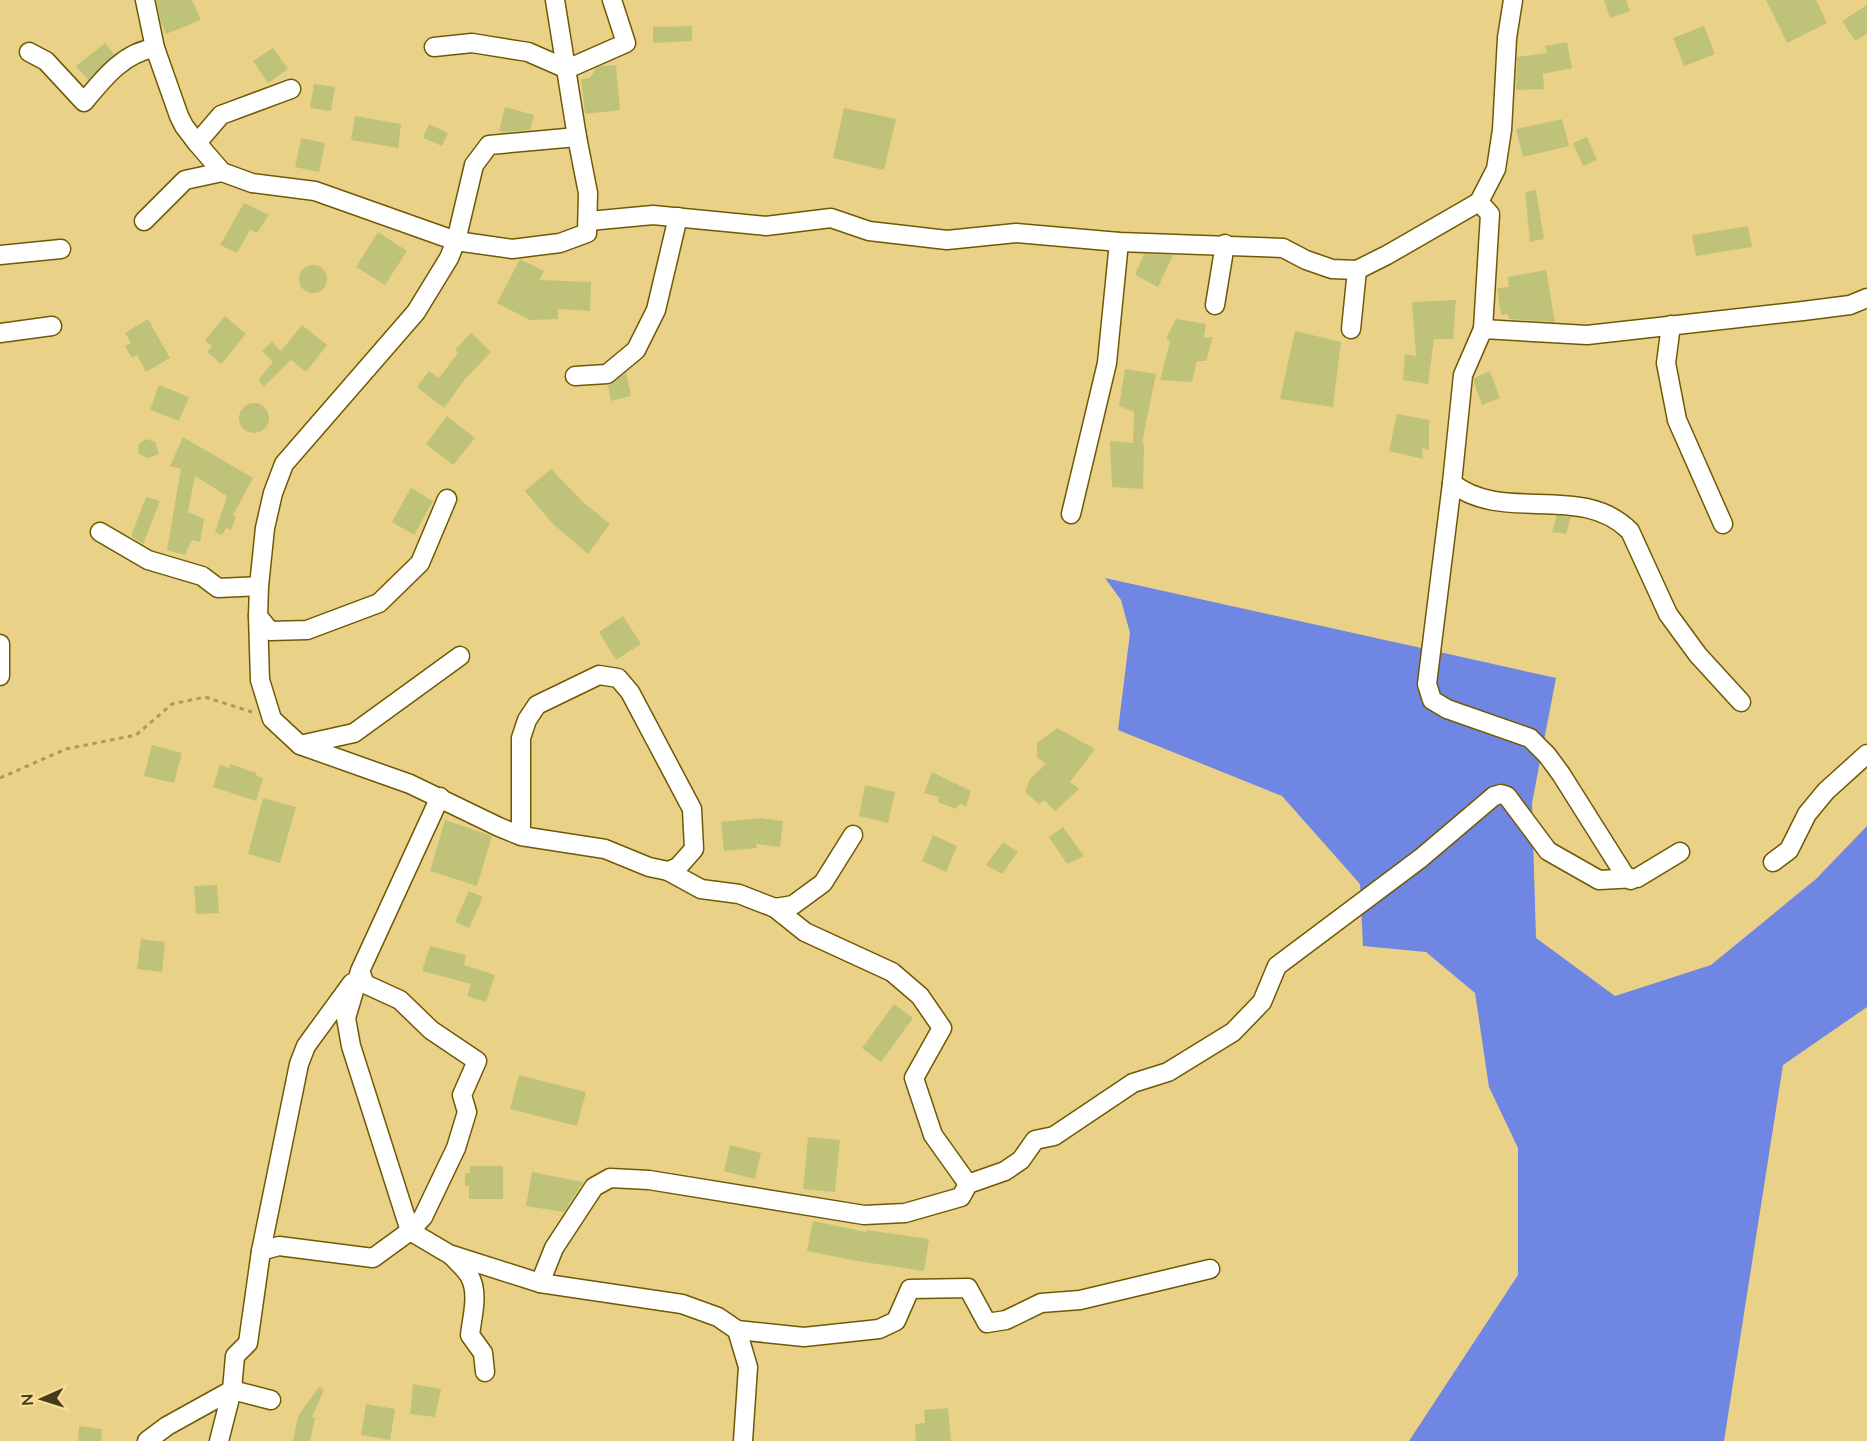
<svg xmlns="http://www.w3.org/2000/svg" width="1867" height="1441" font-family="Mulish,sans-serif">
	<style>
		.forest { fill: #6f87e3 }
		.building { fill: #bfc379 }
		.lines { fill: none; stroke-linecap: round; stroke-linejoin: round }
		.minor-casing { stroke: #705903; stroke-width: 21 }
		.path { stroke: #ad9960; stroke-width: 3; stroke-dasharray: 4.5 4.5; stroke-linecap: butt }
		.minor { stroke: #fff; stroke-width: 18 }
	</style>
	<rect width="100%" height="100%" fill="#ead188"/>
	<polygon class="forest" points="1105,578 1556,678 1532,803 1536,938 1615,996 1711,965 1816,879 1867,826 1867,1007 1783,1065 1724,1441 1409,1441 1518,1275 1518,1148 1489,1087 1475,993 1426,952 1363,946 1360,884 1282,796 1118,730 1130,633 1121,600"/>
	<g class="building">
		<polygon points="156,0 192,0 201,20 166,34 161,22"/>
		<polygon points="1604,0 1626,0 1630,11 1610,18"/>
		<polygon points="1766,0 1816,0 1827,23 1787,43"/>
		<polygon points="1867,5 1867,34 1855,41 1842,21"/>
		<polygon points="692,26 692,41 653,43 653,27"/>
		<polygon points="1704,26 1715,54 1684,66 1673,38"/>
		<polygon points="1567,42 1572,68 1543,74 1544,89 1516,90 1517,57 1547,53 1545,46"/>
		<polygon points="105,43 114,54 88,80 76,66"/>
		<polygon points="273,48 288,69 268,83 253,61"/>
		<polygon points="616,65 620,110 585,114 581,79 590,78 596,68 601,66"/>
		<polygon points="314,84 335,87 331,111 310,108"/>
		<polygon points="505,107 534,115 530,130 503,132 499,131"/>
		<polygon points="844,108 896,119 884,170 833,158"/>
		<polygon points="355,116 401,124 398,148 351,140"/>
		<polygon points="1562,119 1569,146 1523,157 1516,129"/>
		<polygon points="429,124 448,133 442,146 423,138"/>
		<polygon points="1587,137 1597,160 1583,166 1573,143"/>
		<polygon points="301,138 325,143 319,172 295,167"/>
		<polygon points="1536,190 1544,239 1530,242 1525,192"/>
		<polygon points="244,203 269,215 257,233 250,230 237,253 220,245"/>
		<polygon points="1748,226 1752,247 1696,256 1692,235"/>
		<polygon points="378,232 407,251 385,285 356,267"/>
		<polygon points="1144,254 1173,255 1158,287 1135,275"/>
		<polygon points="520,259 544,271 539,280 591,282 590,311 558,309 558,319 530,320 497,303"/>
		<circle cx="313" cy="279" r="14"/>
		<polygon points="1546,270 1555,322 1509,319 1508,314 1501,315 1497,288 1509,287 1508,277"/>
		<polygon points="1456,300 1453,339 1434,339 1428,384 1403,380 1405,354 1416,356 1412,302"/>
		<polygon points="225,316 246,334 221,364 207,352 212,346 205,340"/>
		<polygon points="148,319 170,358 146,372 137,355 132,358 125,346 131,343 125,333"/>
		<polygon points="1176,319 1206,324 1204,338 1213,337 1206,361 1197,361 1192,382 1160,380 1170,342 1166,338"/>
		<polygon points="302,325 327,345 306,372 291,360 264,386 258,380 273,362 262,351 272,342 281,351"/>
		<polygon points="1295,331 1341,342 1333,407 1280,399"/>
		<polygon points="471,333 491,352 465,379 444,408 417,387 429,371 439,378 458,353 455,350"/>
		<polygon points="1125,369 1156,374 1142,443 1144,443 1143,489 1112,487 1110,441 1133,443 1134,412 1119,406"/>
		<polygon points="1490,371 1500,398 1482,405 1474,383 1474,378"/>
		<polygon points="626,373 631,396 611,401 608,385"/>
		<polygon points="159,385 189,397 179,421 150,410"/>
		<circle cx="254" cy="418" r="15"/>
		<polygon points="1397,414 1429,420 1429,450 1422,448 1423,459 1389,451"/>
		<polygon points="447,416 475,438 453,465 426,444"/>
		<polygon points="183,437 253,478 233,515 236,516 231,530 226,528 222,535 215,532 227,496 195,476 188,512 204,519 200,542 192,540 185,555 167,550 181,469 170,466"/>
		<polygon points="146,439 155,442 159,454 148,458 139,454 138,444"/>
		<polygon points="551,469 583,502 610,524 588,554 551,522 525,491"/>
		<polygon points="411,488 433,501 414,535 392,522"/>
		<polygon points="146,497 160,501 143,544 131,536"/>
		<polygon points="1557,516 1571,517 1566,534 1552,532"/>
		<polygon points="623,616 641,644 616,660 599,632"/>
		<polygon points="1057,728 1095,749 1070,782 1079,789 1055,811 1044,800 1039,804 1025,792 1030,779 1046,764 1037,757 1037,743"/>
		<polygon points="152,745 182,753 174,783 144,776"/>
		<polygon points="230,764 256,773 257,776 263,778 256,801 213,787 220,765 229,768"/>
		<polygon points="932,772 971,791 966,807 960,804 956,809 938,802 939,797 924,793"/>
		<polygon points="865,785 895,792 888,823 859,816"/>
		<polygon points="263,798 296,807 280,863 248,854"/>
		<polygon points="761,818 783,821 780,847 756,844 757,848 724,851 721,822"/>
		<polygon points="445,820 492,836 477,886 430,871"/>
		<polygon points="1063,827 1084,856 1067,864 1049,837"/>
		<polygon points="933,835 957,846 946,872 922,861"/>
		<polygon points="1003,842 1018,852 1002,874 986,865"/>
		<polygon points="217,885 219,913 196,914 194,886"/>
		<polygon points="469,891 483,897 469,928 455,922"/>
		<polygon points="141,939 165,942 162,972 137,969"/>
		<polygon points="430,946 466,955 464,965 495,975 486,1002 467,996 471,984 422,971"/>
		<polygon points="894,1004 913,1018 881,1062 862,1048"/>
		<polygon points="519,1075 586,1092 577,1126 510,1109"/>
		<polygon points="808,1137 840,1140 835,1192 803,1189"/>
		<polygon points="730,1145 761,1153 755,1179 724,1171"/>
		<polygon points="470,1166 503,1166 503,1199 469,1199 469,1186 465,1186 465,1173 470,1173"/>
		<polygon points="532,1172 583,1182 582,1184 564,1212 526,1206"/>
		<polygon points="813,1221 866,1232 867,1230 929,1239 924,1271 857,1261 807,1251"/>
		<polygon points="413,1384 441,1389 435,1417 410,1414"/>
		<polygon points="319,1387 324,1390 312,1417 315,1418 310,1441 293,1441 298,1416"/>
		<polygon points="366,1404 395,1409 390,1440 361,1435"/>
		<polygon points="948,1408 951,1441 916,1441 915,1424 925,1423 924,1410"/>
		<polygon points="79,1426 102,1429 101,1441 78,1441"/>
	</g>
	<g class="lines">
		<g class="minor-casing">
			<g id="minor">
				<polyline points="145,0 155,48 179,116 184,126 197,143 222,172 252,183 315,191 456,241 512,249 560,243 587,233 588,193 577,137 555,0"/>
				<polyline points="434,47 472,43 528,52 567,69 626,43 612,0"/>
				<path d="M29,52L46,61L84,102C103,79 124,52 155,48"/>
				<polyline points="197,143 221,115 291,89"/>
				<polyline points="1479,202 1490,214 1483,329"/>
				<polyline points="144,221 185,180 222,172"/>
				<polyline points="589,221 653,215 766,226 831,218 869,231 947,240 1016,233 1119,242 1283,248 1306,260 1332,269 1357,270 1387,255 1479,202 1496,169 1502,130 1507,38 1513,0"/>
				<polyline points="0,255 61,249"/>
				<polyline points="1215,305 1225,244"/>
				<polyline points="1671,325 1666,363 1677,420 1723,524"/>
				<polyline points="1351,329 1357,270"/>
				<polyline points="0,333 52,326"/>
				<polyline points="575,376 607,374 636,350 656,310 678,217"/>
				<polyline points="1452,483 1427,684 1432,700 1447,709 1530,738 1547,755 1561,774 1624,874 1631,880"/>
				<polyline points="1071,514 1107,363 1119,242"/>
				<polyline points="100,532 148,560 202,576 218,588 259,586"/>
				<polyline points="258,616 270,631 307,630 379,603 420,563 447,499"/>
				<polyline points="0,644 0,676"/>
				<path d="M1741,702L1698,655L1668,614L1630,531C1581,482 1503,524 1452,483L1463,375L1483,329L1587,335L1803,311L1850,305L1867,298"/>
				<polyline points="300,745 354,733 460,656"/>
				<polyline points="521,836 521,738 527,720 537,705 599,675 618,678 630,692 692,809 694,849 678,867 668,871 649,867 605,849 521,836 499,827 410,784 300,745 272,719 260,680 258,616 259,586 265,528 273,493 284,464 416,312 449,258 456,241 474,165 489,145 577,137"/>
				<polyline points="1773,862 1789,850 1807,814 1826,791 1867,754"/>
				<polyline points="668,871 701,889 739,894 775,908 805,932 892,972 920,996 942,1028 914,1078 933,1135 968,1184 1005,1171 1021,1160 1035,1140 1054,1136 1133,1083 1168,1072 1233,1032 1262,1002 1277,966 1421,858 1494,796 1501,794 1507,796 1548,851 1599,880 1637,878 1680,852"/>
				<polyline points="775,908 793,905 823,883 853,835"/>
				<polyline points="360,971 365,984 400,1000 431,1030 477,1061 462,1095 467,1112 456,1148 423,1217 410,1231 351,1046 346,1018 360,971 440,797"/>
				<polyline points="261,1251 279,1246 373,1258 410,1231 449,1254 540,1283 682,1304 718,1317 737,1330 804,1337 879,1329 896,1321 910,1289 968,1288 987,1323 1006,1320 1041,1303 1080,1300 1210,1269"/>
				<path d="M451,1255C457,1262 466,1269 470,1277C479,1294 472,1317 470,1335L483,1353L485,1372"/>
				<polyline points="540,1283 554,1248 594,1187 610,1178 649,1180 864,1215 905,1213 961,1197 968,1184"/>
				<polyline points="737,1330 748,1367 743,1441"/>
				<polyline points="147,1441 167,1426 232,1390 271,1400"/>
				<polyline points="219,1441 232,1390 235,1356 248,1343 261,1251 299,1064 306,1046 352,983"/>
			</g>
		</g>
		<polyline class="path" points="0,778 66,749 136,735 172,704 205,697 252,712"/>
		<use href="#minor" class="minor"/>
	</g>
	<g transform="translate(42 1399) rotate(267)" stroke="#f8de95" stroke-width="4.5" paint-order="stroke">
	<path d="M0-4.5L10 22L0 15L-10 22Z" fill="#443a1c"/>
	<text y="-9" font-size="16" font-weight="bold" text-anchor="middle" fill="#443a1c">N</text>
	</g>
</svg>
